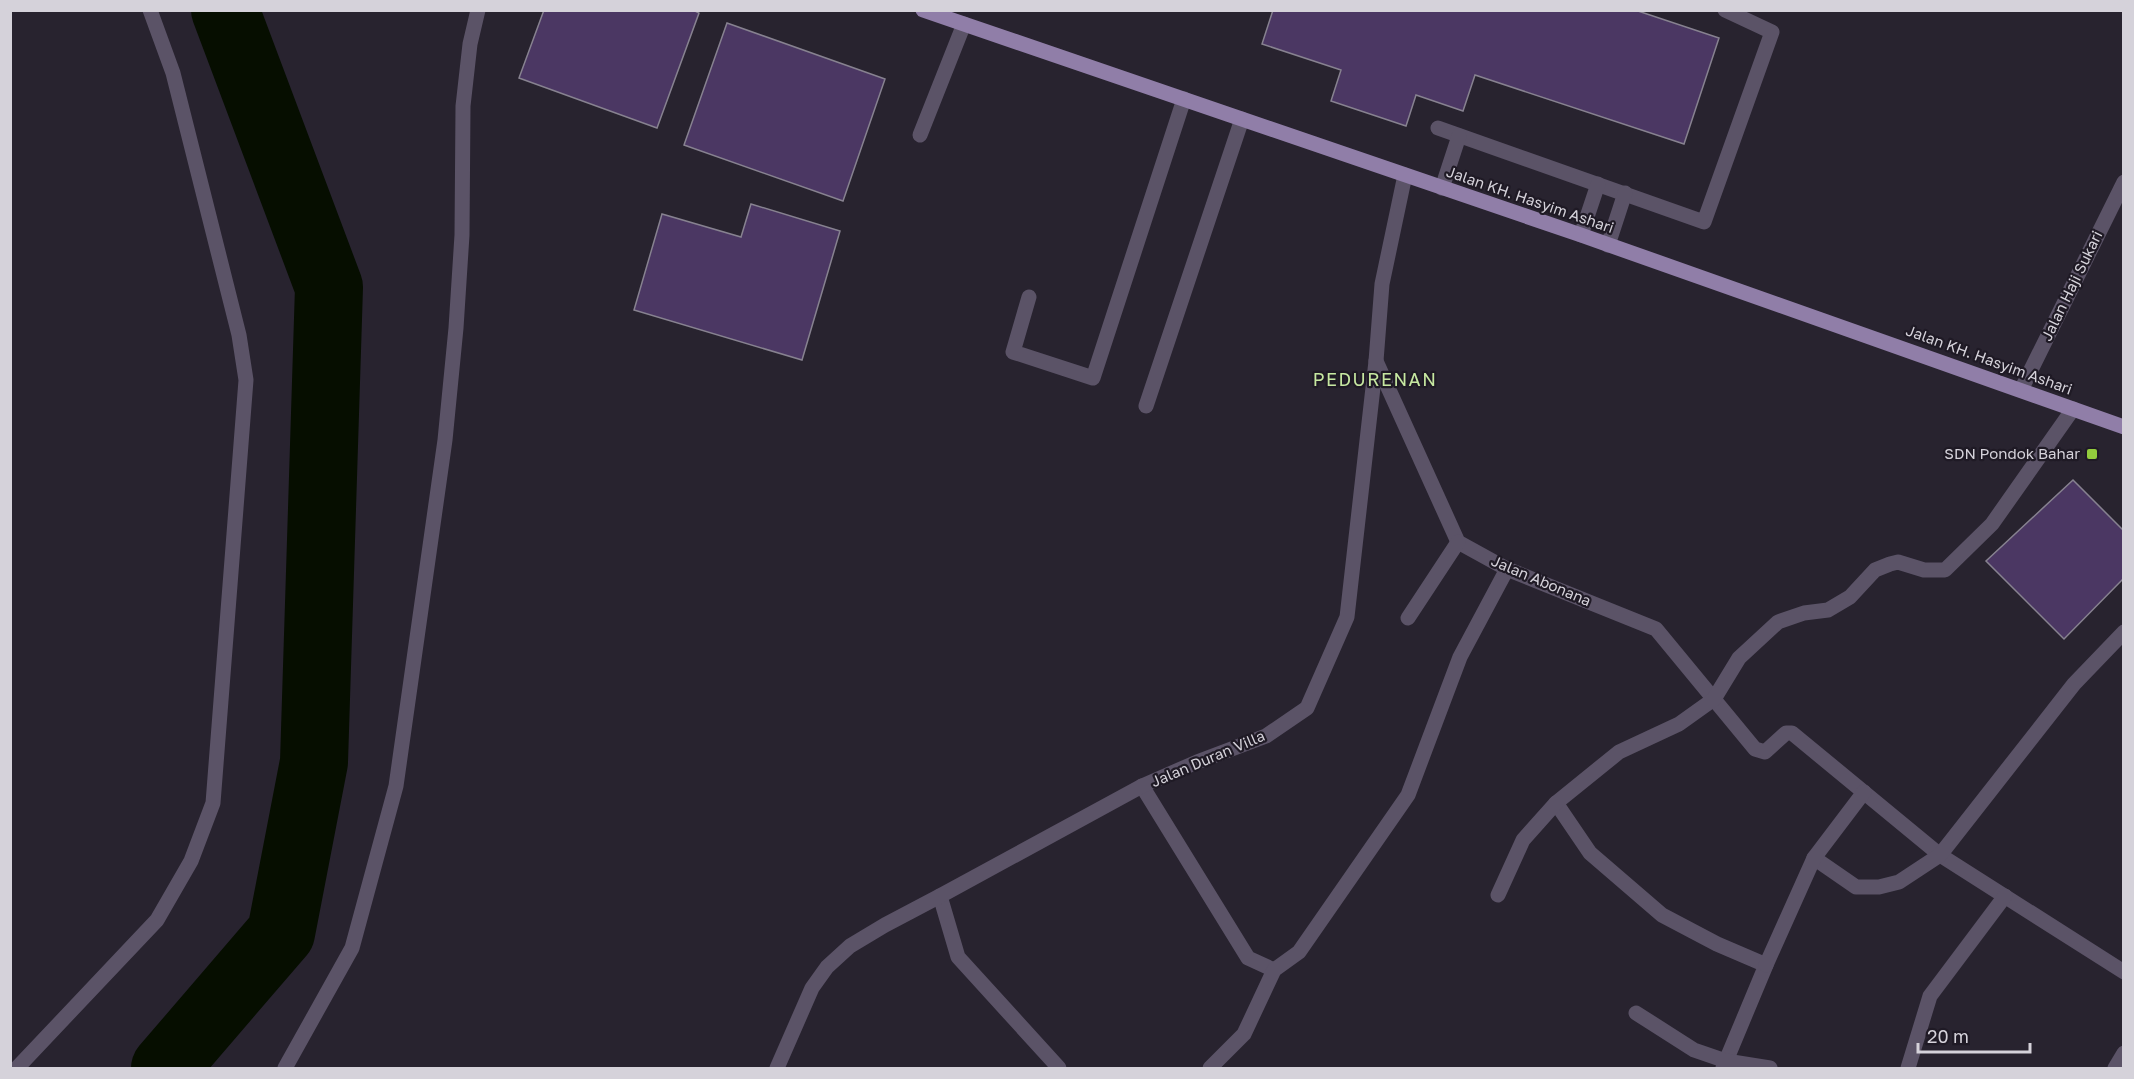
<svg xmlns="http://www.w3.org/2000/svg" width="2134" height="1079" font-family="'Golos Text',sans-serif">
	<style>
		.lines { fill: none; stroke-linecap: round; stroke-linejoin: round }
		.river { stroke: #060e00; stroke-width: 68 }
		.building { fill: #4b3763; stroke: #878290; stroke-width: 1.5 }
		.service { stroke: #5b5367; stroke-width: 15 }
		.minor { stroke: #5b5367; stroke-width: 15 }
		.primary { stroke: #907ea8; stroke-width: 15 }
		.poi-dot { fill: #93cc3d; stroke: #1f1a25; stroke-width: 2 }
		.labels { text-anchor: middle; stroke-width: 4.5; stroke-linejoin: round; paint-order: stroke }
		.street-label { font-size: 15px; fill: #d5d2da; stroke: #1f1a25 }
		.poi-label { font-size: 15px; fill: #d5d2da; stroke: #1f1a25; text-anchor: end }
		.quarter-label { font-size: 18px; letter-spacing: 1.5px; fill: #c7e8a1; stroke: #1f1a25 }
	</style>
	<rect width="100%" height="100%" fill="#28232f"/>
	<g class="lines">
		<polyline class="river" points="165,1068 281,933 314,762 329,287 225,10"/>
	</g>
	<g class="building">
		<polygon points="544,10 693,10 699,13 657,128 519,78"/>
		<polygon points="1273,10 1635,10 1719,38 1684,144 1475,75 1463,111 1416,95 1406,126 1331,101 1341,70 1262,44"/>
		<polygon points="727,23 885,79 843,201 684,145"/>
		<polygon points="751,204 840,231 802,360 634,310 662,214 741,237"/>
		<polygon points="2073,480 2124,531 2124,578 2064,639 1986,561"/>
	</g>
	<g class="lines">
		<g class="service">
			<polyline points="1438,128 1704,222 1772,32 1725,10"/>
			<polyline points="920,135 964,24"/>
			<polyline points="1442,188 1459,136"/>
			<polyline points="1581,235 1598,184"/>
			<polyline points="1608,245 1625,193"/>
			<polyline points="1029,297 1013,352 1093,378 1184,99"/>
			<polyline points="1146,406 1242,119"/>
			<polyline points="17,1068 157,920 191,861 213,803 246,380 239,335 173,73 150,10"/>
		</g>
		<g class="minor">
			<polyline points="1376,361 1458,542 1507,569 1656,629 1755,749 1765,752 1786,733 1792,733 1940,855 2124,972"/>
			<polyline points="2021,390 2124,182"/>
			<polyline points="1408,618 1458,542"/>
			<polyline points="1142,786 1248,958 1274,970"/>
			<polyline points="1556,803 1590,853 1662,915 1717,944 1766,965 1723,1068"/>
			<polyline points="1814,858 1856,887 1879,887 1899,882 1940,855 2074,684 2124,632"/>
			<polyline points="1498,895 1523,840 1556,803 1619,752 1679,724 1714,699 1739,658 1778,622 1804,613 1828,610 1850,597 1875,570 1890,564 1898,562 1924,570 1945,570 1992,524 2073,409"/>
			<polyline points="940,896 958,957 1059,1068"/>
			<polyline points="1766,965 1814,858 1864,792"/>
			<polyline points="1636,1013 1694,1050 1726,1061 1770,1068"/>
			<polyline points="285,1068 352,948 396,786 445,440 456,328 462,235 463,106 470,44 478,10"/>
			<polyline points="777,1068 812,988 827,967 850,946 885,925 940,896 1142,786 1197,762 1266,736 1307,708 1347,617 1376,361 1382,284 1405,175"/>
			<polyline points="1210,1068 1244,1034 1274,970 1299,952 1408,795 1460,657 1507,569"/>
			<polyline points="1908,1068 1930,996 2005,896"/>
			<polyline points="2115,1068 2124,1053"/>
		</g>
		<polyline class="primary" points="923,10 1581,235 2124,427"/>
	</g>
	<rect class="poi-dot" x="2086" y="448" width="12" height="12" rx="3"/>
	<g class="labels">
		<g class="street-label">
			<text transform="translate(1530 200) rotate(19)" y="5">Jalan KH. Hasyim Ashari</text>
			<text transform="translate(2072 286) rotate(-64)" y="5">Jalan Haji Sukari</text>
			<text transform="translate(1989 360) rotate(20)" y="5">Jalan KH. Hasyim Ashari</text>
			<text transform="translate(1541 581) rotate(23)" y="5">Jalan Abonana</text>
			<text transform="translate(1208 759) rotate(-23)" y="5">Jalan Duran Villa</text>
		</g>
		<g class="poi-label">
			<text x="2080" y="459">SDN Pondok Bahar</text>
		</g>
		<g class="quarter-label">
			<text x="1375" y="386">PEDURENAN</text>
		</g>
	</g>
	<rect width="2134" height="1079" fill="none" stroke="#d5d2da" stroke-width="24"/>
	<path d="M1918 1043v9h112v-9" fill="none" stroke="#d5d2da" stroke-width="3"/>
	<text x="1927" y="1043" font-size="18" fill="#d5d2da" stroke="#1f1a25" stroke-width="4.5" paint-order="stroke">20 m</text>
</svg>
